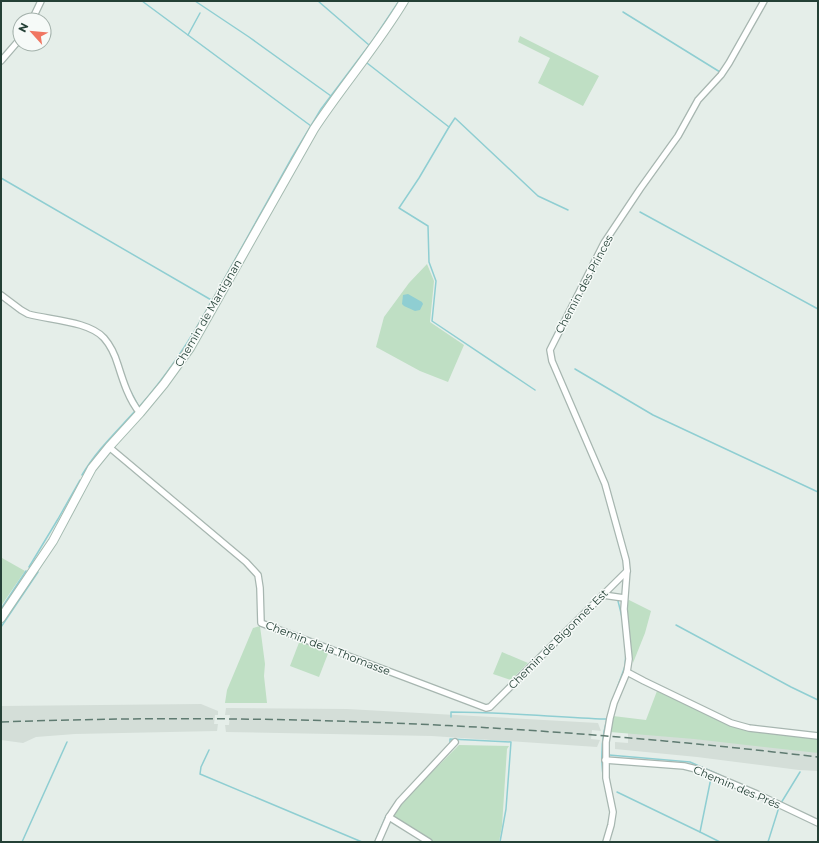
<svg xmlns="http://www.w3.org/2000/svg" width="819" height="843" font-family="Montserrat,sans-serif">
	<style>
		.built { fill: #d4ded8 }
		.green { fill: #bfdfc4 }
		.water { fill: #8fced2 }
		.lines { fill: none; stroke-linecap: round; stroke-linejoin: round }
		.stream { stroke: #8fced2; stroke-width: 1.5 }
		.street-casing { stroke: #a7b6b0; stroke-width: 8 }
		.secondary-casing { stroke: #a4bab0; stroke-width: 10 }
		.street { stroke: #fff; stroke-width: 5.5 }
		.secondary { stroke: #fff; stroke-width: 8 }
		.rail { stroke: #5f7b71; stroke-width: 1.5; stroke-dasharray: 8 4; stroke-linecap: butt }
		.labels { text-anchor: middle; stroke-width: 3; stroke-linejoin: round; paint-order: stroke }
		.street-label { font-size: 11px; fill: #244036; stroke: #f6faf8 }
	</style>
	<rect width="100%" height="100%" fill="#e5eee9"/>
	<g class="built">
		<polygon points="201,704 218,711 218,715 215,715 214,724 218,724 217,731 75,734 36,737 23,743 1,740 1,706"/>
		<polygon points="226,708 347,709 598,723 601,731 592,730 591,739 600,740 597,747 432,736 226,732 225,725 229,725 230,715 225,715"/>
		<polygon points="617,725 818,749 818,771 799,770 697,757 615,749 615,742 628,743 628,733 617,732"/>
	</g>
	<g class="green">
		<polygon points="520,36 599,76 583,106 538,83 550,58 518,42"/>
		<polygon points="427,264 434,281 430,322 464,345 448,382 420,371 376,347 384,317 409,283"/>
		<polygon points="2,558 25,571 1,606 1,560"/>
		<polygon points="629,600 651,611 645,633 633,663 626,601"/>
		<polygon points="260,626 265,664 264,676 267,703 225,703 227,690 253,628"/>
		<polygon points="300,640 329,651 319,677 290,666"/>
		<polygon points="502,652 528,663 511,680 493,674"/>
		<polygon points="657,691 729,725 818,738 818,753 694,739 610,732 613,716 646,720"/>
		<polygon points="459,745 509,746 507,749 502,826 499,842 432,842 392,816 416,788"/>
	</g>
	<polygon class="water" points="408,294 422,302 423,304 420,310 415,311 404,306 402,304 403,295"/>
	<g class="lines">
		<g class="stream">
			<polyline points="142,1 311,126"/>
			<polyline points="195,1 249,37 331,96"/>
			<polyline points="318,1 369,45"/>
			<polyline points="623,12 720,72"/>
			<polyline points="188,35 200,13"/>
			<polyline points="367,63 449,127 455,118 538,196 568,210"/>
			<polyline points="449,127 419,178 399,208 428,226 429,262 436,281 432,321 535,390"/>
			<polyline points="1,178 213,301"/>
			<polyline points="640,212 818,309"/>
			<polyline points="213,299 291,159 321,109 373,40 399,1"/>
			<polyline points="575,369 653,415 818,492"/>
			<path d="M131,392L139,407C167,375 191,339 211,302"/>
			<path d="M82,475C96,451 116,432 135,411"/>
			<polyline points="29,567 58,519 80,480"/>
			<polyline points="618,601 623,621"/>
			<polyline points="1,609 26,571"/>
			<polyline points="676,625 791,687 818,700"/>
			<polyline points="1,627 38,572"/>
			<polyline points="614,697 625,666 626,652"/>
			<path d="M451,717V712C503,712 554,717 606,719"/>
			<polyline points="450,743 450,739 511,742 506,809 500,842"/>
			<polyline points="209,750 201,767 200,774 362,842"/>
			<polyline points="609,755 690,762 720,775"/>
			<polyline points="711,778 700,832 720,842"/>
			<polyline points="617,792 700,832"/>
			<path d="M608,798C599,768 600,736 611,706"/>
			<polyline points="781,803 800,772"/>
			<polyline points="22,842 67,742"/>
			<polyline points="375,842 386,816"/>
			<polyline points="768,842 779,807"/>
		</g>
		<g class="street-casing">
			<g id="street">
				<polyline points="32,20 41,1"/>
				<polyline points="1,61 20,39"/>
				<path d="M1,295L21,310L28,314C49,320 89,321 104,338C111,346 115,355 118,365C123,381 129,400 140,413"/>
				<polyline points="109,447 246,562 258,575 260,588 261,623 486,708 490,707 627,571"/>
				<polyline points="603,595 624,598"/>
				<polyline points="627,672 644,681 731,723 749,728 818,736"/>
				<polyline points="605,760 684,766 700,770 757,794 818,823"/>
				<polyline points="389,817 429,842"/>
				<polyline points="378,842 389,817 399,802 455,742"/>
				<polyline points="606,842 611,825 613,812 606,778 606,742 610,718 614,703 627,672 629,659 624,609 627,570 626,560 605,484 552,361 550,350 604,243 640,189 678,136 698,100 721,75 729,63 764,1"/>
			</g>
		</g>
		<g class="secondary-casing">
			<path id="secondary" d="M1,618L53,541L92,468L109,447L140,413L164,384L190,348L314,129C343,85 377,46 404,1"/>
		</g>
		<use href="#street" class="street"/>
		<use href="#secondary" class="secondary"/>
		<path class="rail" d="M1,722C274,712 547,725 818,757"/>
	</g>
	<g class="labels">
		<g class="street-label">
			<text transform="translate(584 284) rotate(-62)" y="4">Chemin des Princes</text>
			<text transform="translate(208 313) rotate(-60)" y="4">Chemin de Martignan</text>
			<text transform="translate(558 639) rotate(-45)" y="4">Chemin de Bigonnet Est</text>
			<text transform="translate(328 648) rotate(21)" y="4">Chemin de la Thomasse</text>
			<text transform="translate(737 787) rotate(23)" y="4">Chemin des Prés</text>
		</g>
	</g>
	<rect width="819" height="843" fill="none" stroke="#244036" stroke-width="4"/>
	<g transform="translate(32 32) rotate(297)"><circle r="19" fill="#f6faf8" stroke="#a2b0aa"/>
	<path d="M0-3L7 15L0 10L-7 15Z" fill="#f07662"/>
	<text y="-6" font-size="11" font-weight="bold" text-anchor="middle" fill="#244036">N</text>
	</g>
</svg>
